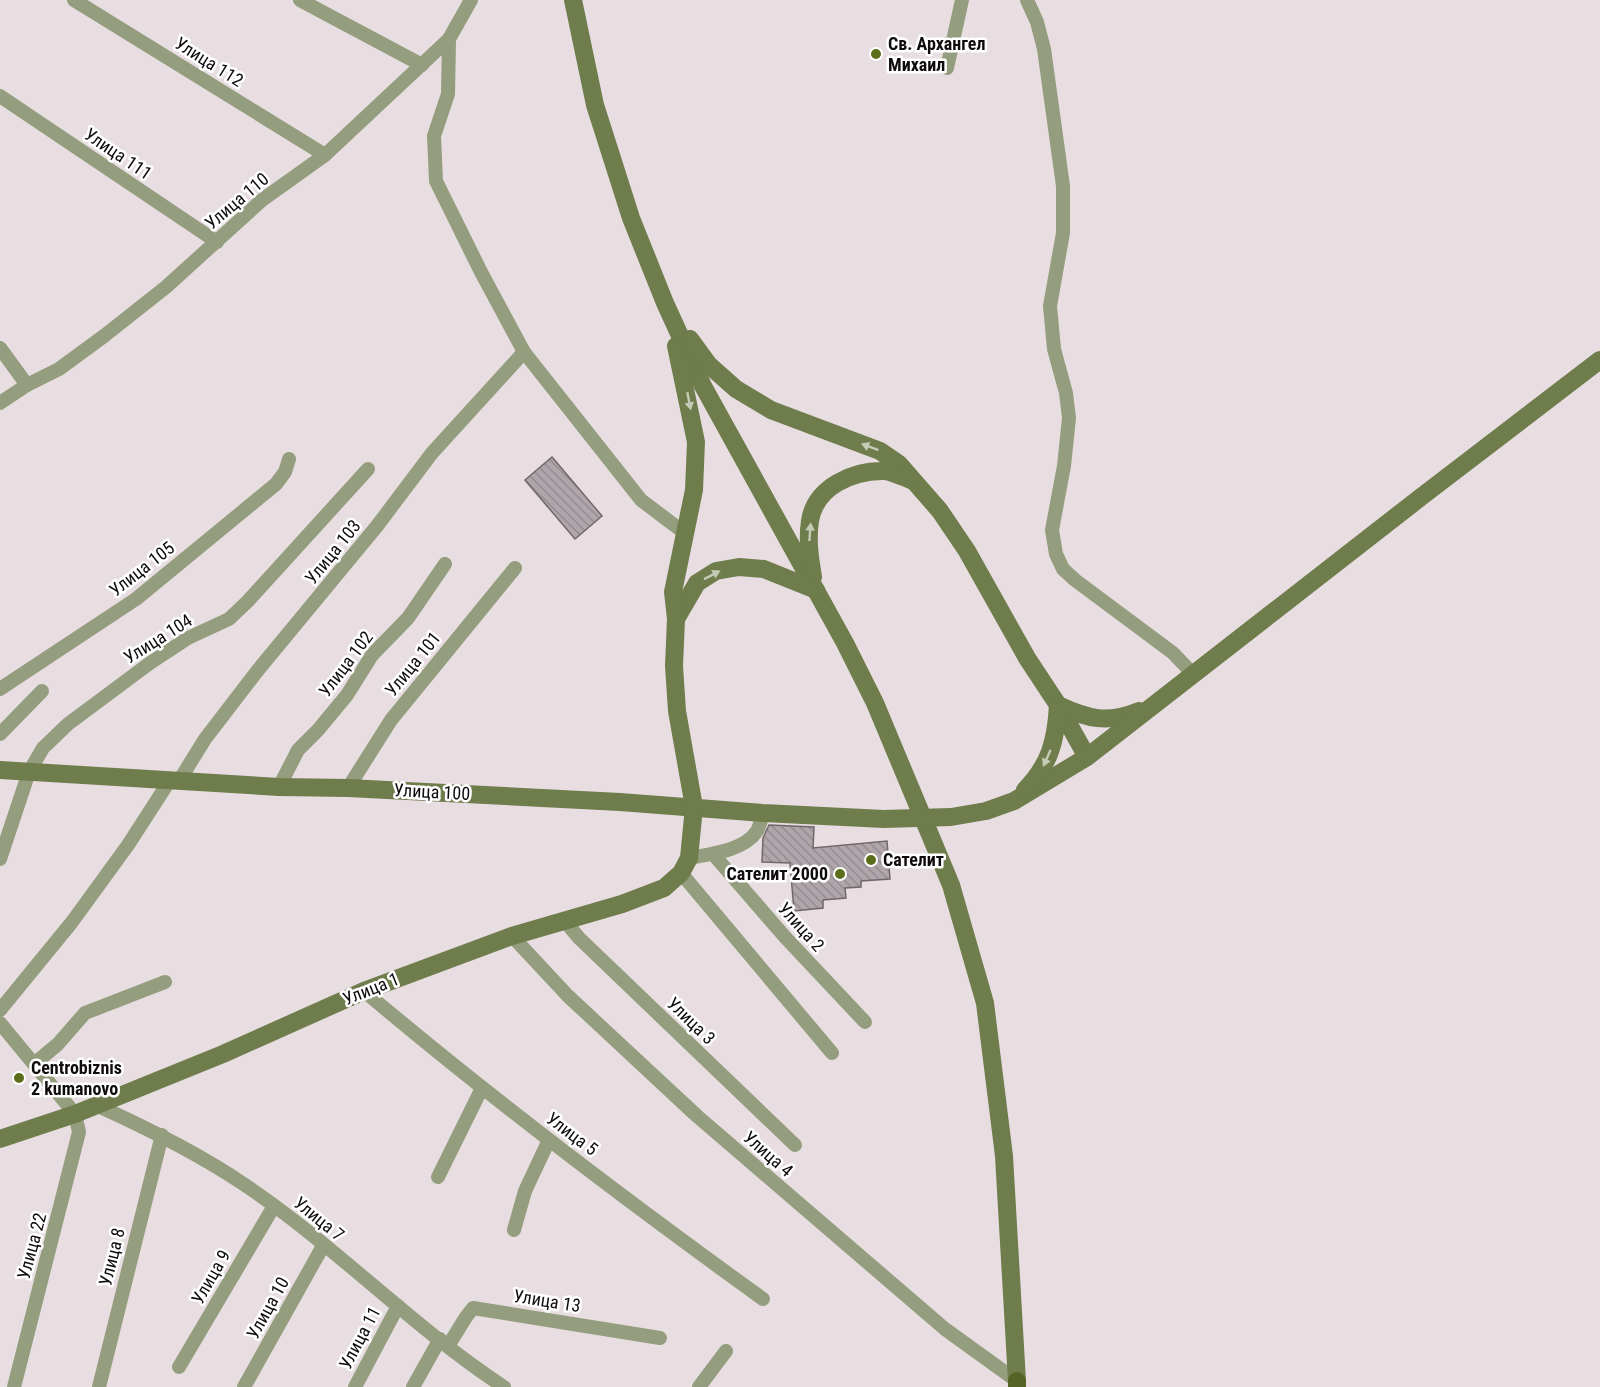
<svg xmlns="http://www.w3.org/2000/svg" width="1600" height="1387" font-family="'Roboto Condensed',sans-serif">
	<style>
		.building { fill: url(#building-back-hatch); stroke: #70676b; stroke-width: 1.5 }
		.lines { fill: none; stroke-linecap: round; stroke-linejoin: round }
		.street { stroke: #949d7d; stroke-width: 14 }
		.secondary { stroke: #6f7c4b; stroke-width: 18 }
		.primary { stroke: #556425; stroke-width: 18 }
		.oneway { fill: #c5cbb7 }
		.poi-dot { fill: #5d6e1b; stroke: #fff; stroke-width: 2 }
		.labels { text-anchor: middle; stroke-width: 5; stroke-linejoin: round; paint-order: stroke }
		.poi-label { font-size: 18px; font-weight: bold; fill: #0f0b0d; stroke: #fff; text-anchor: start }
		.street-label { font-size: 18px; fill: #0f0b0d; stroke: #fff }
	</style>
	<defs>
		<pattern id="building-back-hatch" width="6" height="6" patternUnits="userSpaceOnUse" patternTransform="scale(1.5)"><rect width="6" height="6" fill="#afa5aa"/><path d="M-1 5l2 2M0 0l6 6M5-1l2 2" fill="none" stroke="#958d91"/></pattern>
	</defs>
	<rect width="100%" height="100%" fill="#e8dee2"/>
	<g class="building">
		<polygon points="552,457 602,516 575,539 525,480"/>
		<polygon points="769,825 814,827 813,848 887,841 890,879 861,881 861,887 845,888 846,898 823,900 823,908 794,911 790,863 762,862 763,838"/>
	</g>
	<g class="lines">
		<g class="street">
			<polyline points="74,0 325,155"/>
			<polyline points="300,0 422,65"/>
			<polyline points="1027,0 1037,22 1044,49 1063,186 1063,233 1050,306 1054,349 1066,393 1069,418 1064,466 1052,530 1056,554 1063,569 1075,580 1173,653 1193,674"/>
			<polyline points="449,39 448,94 434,136 436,181 481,272 524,352 641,500 686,534"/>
			<polyline points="947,68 962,0"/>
			<polyline points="0,96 217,242"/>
			<polyline points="0,348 27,385"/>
			<polyline points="0,403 27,385 59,369 104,336 166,287 262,200 325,155 449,39 471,0"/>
			<polyline points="0,689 136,599 276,484 285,472 289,459"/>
			<polyline points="0,734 42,691"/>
			<polyline points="179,781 205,739 258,670 377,526 432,453 524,352"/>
			<polyline points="279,787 298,750 318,730 347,695 372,655 408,618 445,564"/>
			<polyline points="348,788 391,720 515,568"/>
			<polyline points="713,854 785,937 865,1022"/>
			<path d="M689,858C710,854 744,851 757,831C760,826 761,819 763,813"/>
			<polyline points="0,859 29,772 43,748 68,724 150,663 188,638 229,619 248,601 368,469"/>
			<polyline points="681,873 832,1053"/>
			<polyline points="564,920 579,938 795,1145"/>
			<polyline points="512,936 568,996 697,1116 945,1329 1017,1381"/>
			<path d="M364,991C493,1100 627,1201 763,1299"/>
			<polyline points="0,1010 72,922 128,845 170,780"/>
			<polyline points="0,1023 75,1114 79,1132 14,1387"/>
			<polyline points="34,1064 58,1044 85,1013 165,982"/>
			<path d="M96,1105C147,1128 198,1153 245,1185C336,1246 412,1327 504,1387"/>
			<polyline points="438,1177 482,1088"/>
			<polyline points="514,1230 525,1191 549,1140"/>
			<polyline points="448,1346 466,1317 473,1308 660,1338"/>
			<polyline points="179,1367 274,1206"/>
			<polyline points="99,1387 162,1135"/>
			<polyline points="244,1387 323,1246"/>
			<polyline points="355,1387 398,1306"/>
			<polyline points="413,1387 440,1339"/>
			<polyline points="699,1387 726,1351"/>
		</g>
		<g class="secondary">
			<polyline points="573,0 595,105 603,130 631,218 665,303 703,386 845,643 875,703 951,885 985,1003 1004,1156 1017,1381"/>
			<polyline points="690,339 709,365 736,389 771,410 880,451 899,464 940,511 967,551 1027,658 1058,705 1087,757"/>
			<path d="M813,577C810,558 807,541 810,521C815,487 853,470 885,471C893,472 903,477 911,480"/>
			<polyline points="676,619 697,583 716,571 739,567 764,569 816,590"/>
			<path d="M1058,705C1088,719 1107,724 1139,711"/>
			<polyline points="0,770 279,787 348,788 620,802 763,813 884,819 951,817 986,811 1014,801 1087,757 1421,497 1600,360"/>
			<path d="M1025,790C1050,764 1056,741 1058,705"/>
			<polyline points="0,1139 75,1114 223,1054 364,991 512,936 622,904 664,888 681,873 689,858 694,807 677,711 674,666 676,619 673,592 694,490 696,442 676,346"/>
		</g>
		<polyline class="primary" points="1017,1381 1017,1387"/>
	</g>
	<defs><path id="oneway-solid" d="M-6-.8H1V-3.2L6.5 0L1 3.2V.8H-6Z" transform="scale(1.5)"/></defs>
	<g class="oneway">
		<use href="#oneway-solid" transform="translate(689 401) rotate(79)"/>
		<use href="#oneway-solid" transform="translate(870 447) rotate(-159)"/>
		<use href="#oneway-solid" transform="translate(810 532) rotate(-86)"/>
		<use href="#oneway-solid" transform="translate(712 575) rotate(-27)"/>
		<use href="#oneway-solid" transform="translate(1047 758) rotate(114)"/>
	</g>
	<g class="poi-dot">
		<circle cx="876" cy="54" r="6"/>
		<circle cx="871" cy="860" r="6"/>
		<circle cx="840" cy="874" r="6"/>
		<circle cx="19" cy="1078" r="6"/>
	</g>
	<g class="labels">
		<g class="poi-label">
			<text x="888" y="50">Св. Архангел<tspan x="888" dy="21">Михаил</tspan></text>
			<text x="883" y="866">Сателит</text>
			<text x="828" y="880" text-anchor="end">Сателит 2000</text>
			<text x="31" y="1074">Centrobiznis<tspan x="31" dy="21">2 kumanovo</tspan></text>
		</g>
		<g class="street-label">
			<text transform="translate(209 62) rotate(32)" y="6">Улица 112</text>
			<text transform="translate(118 154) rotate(34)" y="6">Улица 111</text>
			<text transform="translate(237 201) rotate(-40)" y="6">Улица 110</text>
			<text transform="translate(333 552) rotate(-51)" y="6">Улица 103</text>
			<text transform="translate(142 569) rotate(-38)" y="6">Улица 105</text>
			<text transform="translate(158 639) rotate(-32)" y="6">Улица 104</text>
			<text transform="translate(346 664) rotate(-53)" y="6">Улица 102</text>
			<text transform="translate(413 664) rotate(-51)" y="6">Улица 101</text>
			<text transform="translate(432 792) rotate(3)" y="6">Улица 100</text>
			<text transform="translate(801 927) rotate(48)" y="6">Улица 2</text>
			<text transform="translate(371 989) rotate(-22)" y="6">Улица 1</text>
			<text transform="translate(691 1021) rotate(44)" y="6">Улица 3</text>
			<text transform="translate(572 1134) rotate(37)" y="6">Улица 5</text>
			<text transform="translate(768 1154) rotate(41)" y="6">Улица 4</text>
			<text transform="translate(319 1219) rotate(39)" y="6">Улица 7</text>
			<text transform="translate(32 1246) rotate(-75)" y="6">Улица 22</text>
			<text transform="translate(112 1257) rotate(-76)" y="6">Улица 8</text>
			<text transform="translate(211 1277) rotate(-60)" y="6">Улица 9</text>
			<text transform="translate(547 1301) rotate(9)" y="6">Улица 13</text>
			<text transform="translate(268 1308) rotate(-61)" y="6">Улица 10</text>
			<text transform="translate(360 1338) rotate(-62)" y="6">Улица 11</text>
		</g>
	</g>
</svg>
